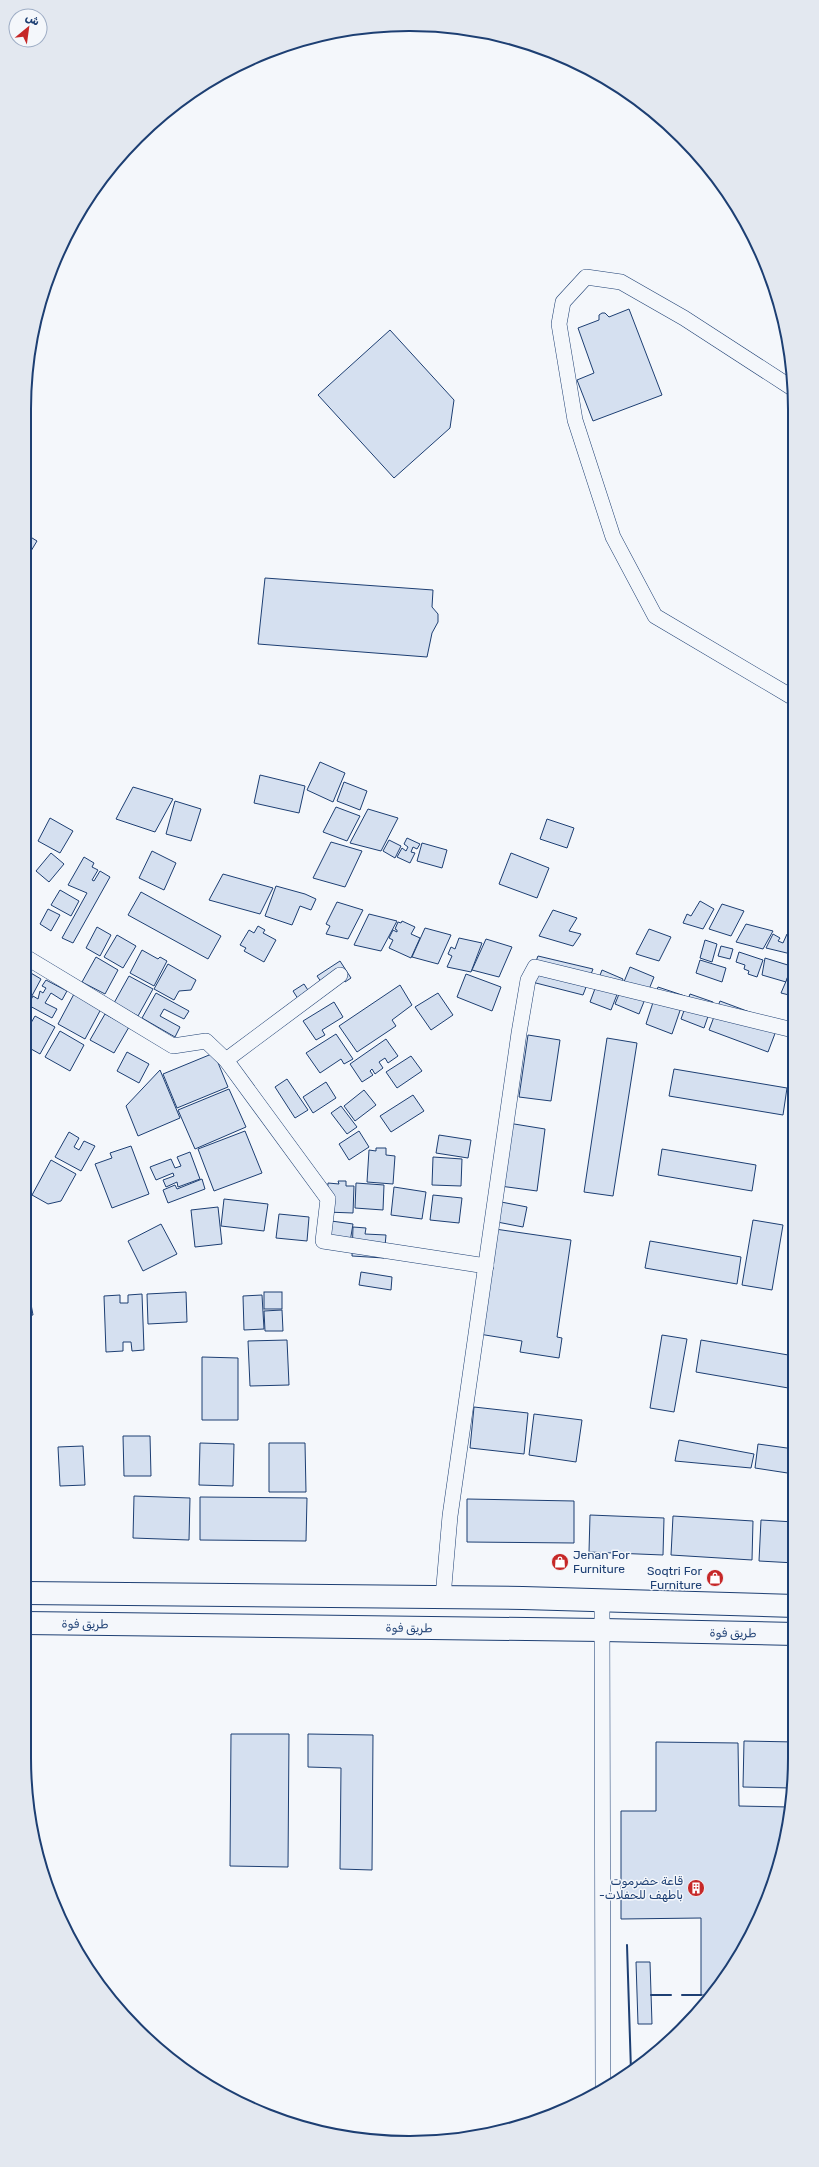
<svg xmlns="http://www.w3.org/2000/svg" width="819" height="2167" font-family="Rubik,Vazirmatn,sans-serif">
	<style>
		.building { fill: #d5e0f0; stroke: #1d3f73 }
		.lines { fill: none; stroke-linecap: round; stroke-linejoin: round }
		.street-casing { stroke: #1d3f73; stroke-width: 16 }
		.highway-casing { stroke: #1d3f73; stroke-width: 24 }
		.street { stroke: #f4f7fb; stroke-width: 15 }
		.highway { stroke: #f4f7fb; stroke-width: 22 }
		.wall { stroke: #1d3f73; stroke-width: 2 }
		.labels { text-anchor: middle; stroke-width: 3; stroke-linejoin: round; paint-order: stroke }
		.poi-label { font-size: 12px; fill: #1d3f73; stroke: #f4f7fb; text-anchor: end }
		.street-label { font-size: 12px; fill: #1d3f73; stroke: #f4f7fb }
		.rim { fill: none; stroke: #1d3f73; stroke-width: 2 }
	</style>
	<rect width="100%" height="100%" fill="#f4f7fb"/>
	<g class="building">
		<polygon points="629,309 662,395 593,421 577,380 594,373 578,328 599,320 599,315 602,313 605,313 609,317"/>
		<polygon points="390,330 454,400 450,428 394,478 318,395"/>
		<polygon points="24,533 37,541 25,561 24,560"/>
		<polygon points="265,578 433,590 432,607 438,614 438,622 432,633 427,657 258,644"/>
		<polygon points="320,762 345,773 333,802 307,790"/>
		<polygon points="260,775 305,786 299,813 254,803"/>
		<polygon points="344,782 367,791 360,810 337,801"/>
		<polygon points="133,787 173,799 155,832 116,819"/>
		<polygon points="175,801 201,809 191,841 166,834"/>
		<polygon points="336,807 360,816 347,841 323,832"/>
		<polygon points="368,809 398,818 381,851 350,843"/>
		<polygon points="50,818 73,831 60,853 38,841"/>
		<polygon points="547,819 574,828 567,848 540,839"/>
		<polygon points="24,835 29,839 24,845"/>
		<polygon points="407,838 420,844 417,849 413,847 411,852 415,853 410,863 397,857 402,848 406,851 408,847 404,844"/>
		<polygon points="389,840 401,846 395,858 383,851"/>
		<polygon points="331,842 362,851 345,887 313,878"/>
		<polygon points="422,843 447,850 442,868 417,861"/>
		<polygon points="152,851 176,863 164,890 139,878"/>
		<polygon points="51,853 64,864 49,882 36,871"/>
		<polygon points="511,853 549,868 537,898 499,884"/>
		<polygon points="84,857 94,863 92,867 98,870 92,880 94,881 100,871 110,877 73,943 62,938 87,893 68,885"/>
		<polygon points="223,874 273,888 260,914 209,900"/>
		<polygon points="276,886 305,894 316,899 311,910 300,906 292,925 265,916"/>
		<polygon points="60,890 79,901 71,916 51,905"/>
		<polygon points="141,892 221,936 208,959 128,915"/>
		<polygon points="700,901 714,909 703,929 683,923 687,914 691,916"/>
		<polygon points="337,902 363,910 348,939 326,934 330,926 326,924"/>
		<polygon points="722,904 744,911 731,936 709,929"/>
		<polygon points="48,909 60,915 51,931 40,924"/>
		<polygon points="553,910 577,918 569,931 581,934 573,946 539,936"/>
		<polygon points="369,914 397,921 381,951 354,945"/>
		<polygon points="402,921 415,927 411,934 420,938 411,958 389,948 393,940 389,938 393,930 397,932 397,930 395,929 398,922 401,923"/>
		<polygon points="746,924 773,931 763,949 736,942"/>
		<polygon points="258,926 265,930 263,933 276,940 264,962 244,951 246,948 240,945 249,930 254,933"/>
		<polygon points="97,927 111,935 100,956 86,948"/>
		<polygon points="425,928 451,935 438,964 412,957"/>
		<polygon points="649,929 671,937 659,961 636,954"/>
		<polygon points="773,934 780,938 778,941 783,943 787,934 793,937 793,950 791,954 766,948"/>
		<polygon points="117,935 136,946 123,968 104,957"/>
		<polygon points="459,938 482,943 471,972 447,967 452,956 448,954 451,947 455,949"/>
		<polygon points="486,939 512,947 499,977 472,970"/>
		<polygon points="705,940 717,944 712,962 700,958"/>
		<polygon points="721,946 733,949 730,959 718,956"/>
		<polygon points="142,950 158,959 160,957 167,961 154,986 130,973"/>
		<polygon points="739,952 763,960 757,977 748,974 749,971 744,969 745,965 736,962"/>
		<polygon points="538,956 593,969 583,995 528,981"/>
		<polygon points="96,957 118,970 105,994 82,982"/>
		<polygon points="765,958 791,966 786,982 762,975"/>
		<polygon points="700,960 726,968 722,982 696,973"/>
		<polygon points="340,961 351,978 345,982 341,975 324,986 317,976"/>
		<polygon points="168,964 196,980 191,990 179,991 174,1000 154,989"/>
		<polygon points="793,965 793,996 781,993"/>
		<polygon points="630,967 654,977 639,1014 615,1004"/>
		<polygon points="24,969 41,979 27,1005 24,1004"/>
		<polygon points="602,970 623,979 611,1010 590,1002"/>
		<polygon points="466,974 501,987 492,1011 457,997"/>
		<polygon points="129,976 153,989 138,1016 114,1003"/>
		<polygon points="46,980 67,991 62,1000 51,993 45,1003 57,1009 52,1018 28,1005 33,996 38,999 40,991 43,993 46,988 42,986"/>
		<polygon points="304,984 313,998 302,1005 293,991"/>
		<polygon points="400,985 412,1005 392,1020 396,1026 357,1052 339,1026"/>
		<polygon points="658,987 685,996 672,1034 646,1024"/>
		<polygon points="156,993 189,1011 184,1019 164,1009 160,1016 180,1027 175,1037 142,1018"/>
		<polygon points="438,993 453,1015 431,1030 415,1007"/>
		<polygon points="74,994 101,1009 85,1039 58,1024"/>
		<polygon points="690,994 713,1002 704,1028 681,1019"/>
		<polygon points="720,1001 779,1023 768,1052 709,1030"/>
		<polygon points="334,1002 343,1017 322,1030 325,1035 316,1040 303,1021"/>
		<polygon points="105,1014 129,1027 114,1053 90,1040"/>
		<polygon points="35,1016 55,1027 40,1054 24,1045 24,1035"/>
		<polygon points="60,1031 84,1045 70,1071 45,1057"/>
		<polygon points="336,1034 353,1059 344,1064 341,1059 320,1073 306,1053"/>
		<polygon points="528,1035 560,1040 551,1101 519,1097"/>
		<polygon points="607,1038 637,1043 613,1196 584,1192"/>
		<polygon points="386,1039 398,1056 388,1063 385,1058 379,1062 383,1068 375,1074 372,1069 370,1071 373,1075 362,1082 350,1064"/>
		<polygon points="127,1052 149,1064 139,1083 117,1071"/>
		<polygon points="214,1053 228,1087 177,1108 163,1074"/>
		<polygon points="411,1056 422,1071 397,1088 386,1072"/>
		<polygon points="674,1069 787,1088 783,1115 669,1096"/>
		<polygon points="160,1070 180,1118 138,1136 126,1106"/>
		<polygon points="287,1079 308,1110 295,1118 275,1087"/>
		<polygon points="326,1082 336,1098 313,1113 303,1097"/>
		<polygon points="229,1089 246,1127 195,1149 178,1110"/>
		<polygon points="364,1090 376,1105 355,1121 344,1106"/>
		<polygon points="413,1095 424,1111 391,1132 380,1116"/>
		<polygon points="341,1106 357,1127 347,1134 331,1113"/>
		<polygon points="508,1123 545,1129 537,1191 500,1186"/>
		<polygon points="245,1131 262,1173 214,1191 198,1149"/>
		<polygon points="359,1131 369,1147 349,1160 339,1144"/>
		<polygon points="69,1132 79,1138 74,1147 79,1150 84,1141 95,1146 81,1171 55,1157"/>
		<polygon points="439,1135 471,1140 468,1158 436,1153"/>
		<polygon points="131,1146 149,1194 112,1208 95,1164 112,1158 110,1153"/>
		<polygon points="376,1148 386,1148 386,1155 395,1156 393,1184 367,1182 369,1150 376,1151"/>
		<polygon points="662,1149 756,1165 752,1191 658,1175"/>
		<polygon points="190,1152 200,1179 178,1187 177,1182 166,1187 163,1180 174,1176 173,1173 156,1180 150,1167 171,1159 175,1168 181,1166 177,1157"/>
		<polygon points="433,1157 462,1159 461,1186 432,1185"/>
		<polygon points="51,1160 76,1174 61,1201 48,1204 32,1195"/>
		<polygon points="202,1179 205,1189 168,1203 163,1190 175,1185 177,1189"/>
		<polygon points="338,1181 346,1181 346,1186 354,1186 353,1213 326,1212 328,1183 339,1184"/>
		<polygon points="356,1183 384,1185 383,1210 355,1208"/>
		<polygon points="394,1187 426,1192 422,1219 391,1215"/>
		<polygon points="433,1195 462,1198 459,1223 430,1220"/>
		<polygon points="224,1199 268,1204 264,1231 221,1226"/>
		<polygon points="496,1201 527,1207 523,1227 492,1221"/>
		<polygon points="218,1207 222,1244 195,1247 191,1210"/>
		<polygon points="279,1214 309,1217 307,1241 276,1238"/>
		<polygon points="324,1220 353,1224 349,1248 321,1245"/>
		<polygon points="753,1220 783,1225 772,1290 742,1285"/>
		<polygon points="161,1224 177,1254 143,1271 128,1241"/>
		<polygon points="353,1227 366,1228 365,1234 386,1235 384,1258 352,1256"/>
		<polygon points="495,1229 571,1240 557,1337 562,1338 559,1358 520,1352 522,1341 479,1334"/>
		<polygon points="650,1241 741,1257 737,1284 645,1268"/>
		<polygon points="361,1272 392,1277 391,1290 359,1285"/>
		<polygon points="28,1288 33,1315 24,1316 24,1289"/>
		<polygon points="186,1292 187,1322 148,1324 147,1294"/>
		<rect x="264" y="1292" width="18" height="17"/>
		<polygon points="142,1294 144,1350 132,1351 131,1342 123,1342 123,1351 106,1352 104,1296 120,1295 120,1303 128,1303 128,1295"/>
		<polygon points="262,1295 264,1329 244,1330 243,1296"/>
		<polygon points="282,1310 283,1331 265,1331 264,1311"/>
		<polygon points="662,1335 687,1339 674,1412 650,1408"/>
		<polygon points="287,1340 289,1385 250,1386 248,1341"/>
		<polygon points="701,1340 794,1356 794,1389 696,1372"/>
		<polygon points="202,1357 238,1358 238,1420 202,1420"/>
		<polygon points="474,1407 528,1413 524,1454 470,1448"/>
		<polygon points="534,1414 582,1420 576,1462 529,1455"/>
		<polygon points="123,1436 150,1436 151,1476 124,1476"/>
		<polygon points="679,1440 754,1454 751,1468 675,1461"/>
		<polygon points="200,1443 234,1444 233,1486 199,1485"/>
		<polygon points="269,1443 305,1443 306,1492 269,1492"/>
		<polygon points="758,1444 794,1449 794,1474 755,1468"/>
		<polygon points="83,1446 85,1485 60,1486 58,1447"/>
		<polygon points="134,1496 190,1498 189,1540 133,1538"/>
		<polygon points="200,1497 307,1498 306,1541 200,1540"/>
		<polygon points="467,1499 574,1501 574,1543 467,1542"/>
		<polygon points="590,1515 664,1518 663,1555 589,1552"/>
		<polygon points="673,1516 753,1521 752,1560 671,1555"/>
		<polygon points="761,1520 794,1522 795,1563 759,1561"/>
		<polygon points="231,1734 289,1734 288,1867 230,1866"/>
		<polygon points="308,1734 373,1735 372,1870 340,1869 341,1768 308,1767"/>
		<polygon points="744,1741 795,1742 791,1788 743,1787"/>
		<polygon points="656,1742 738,1743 739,1806 789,1807 782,1857 755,1928 712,1995 701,1995 701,1918 621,1919 621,1811 656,1811"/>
		<polygon points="24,1755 29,1755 28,1780 24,1758"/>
		<polygon points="636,1962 650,1962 652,2024 638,2024"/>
	</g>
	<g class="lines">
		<g class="street-casing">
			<g id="street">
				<polyline points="792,388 684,318 621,282 586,277 563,302 559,324 575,420 613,537 655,616 792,697"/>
				<polyline points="24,956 173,1046 206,1041 226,1060"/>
				<polyline points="340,975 226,1060 328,1199 323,1241 486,1266"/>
				<polyline points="443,1597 450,1516 519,1033 528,980 535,967 793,1030"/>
				<polyline points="602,1601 603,2089"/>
			</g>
		</g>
		<g class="highway-casing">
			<g id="highway">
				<polyline points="24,1593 523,1598 795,1606"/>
				<polyline points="24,1623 602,1630 795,1634"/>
			</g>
		</g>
		<use href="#street" class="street"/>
		<use href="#highway" class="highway"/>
		<g class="wall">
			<polyline points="627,1945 631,2071"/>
			<polyline points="651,1995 671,1995"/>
			<polyline points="682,1995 701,1995"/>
		</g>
	</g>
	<defs>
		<g id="shop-disc" transform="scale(0.9)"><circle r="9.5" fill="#c62828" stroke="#f4f7fb"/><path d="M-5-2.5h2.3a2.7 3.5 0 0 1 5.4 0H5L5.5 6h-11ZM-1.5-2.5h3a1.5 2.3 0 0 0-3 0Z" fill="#fff"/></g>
		<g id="building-disc" transform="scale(0.9)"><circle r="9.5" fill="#c62828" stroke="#f4f7fb"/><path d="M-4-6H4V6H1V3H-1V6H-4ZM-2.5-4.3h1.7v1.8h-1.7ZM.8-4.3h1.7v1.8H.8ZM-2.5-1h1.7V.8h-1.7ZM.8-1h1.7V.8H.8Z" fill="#fff"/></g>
	</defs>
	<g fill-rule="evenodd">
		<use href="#shop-disc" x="560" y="1562"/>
		<use href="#shop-disc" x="715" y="1578"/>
		<use href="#building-disc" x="696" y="1888"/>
	</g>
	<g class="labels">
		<g class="poi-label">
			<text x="573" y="1559" text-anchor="start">Jenan For<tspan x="573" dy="14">Furniture</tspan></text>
			<text x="702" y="1575">Soqtri For<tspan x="702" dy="14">Furniture</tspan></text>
			<text x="683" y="1885">قاعة حضرموت<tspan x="683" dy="14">-باطهف للحفلات</tspan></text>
		</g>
		<g class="street-label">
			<text transform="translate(85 1624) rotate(1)" y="4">طريق فوة</text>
			<text transform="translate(409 1628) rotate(1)" y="4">طريق فوة</text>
			<text transform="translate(733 1633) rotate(1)" y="4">طريق فوة</text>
		</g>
	</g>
	<path d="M0 0H819V2167H0ZM409 31H410A378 378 0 0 1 788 409V1758A378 378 0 0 1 410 2136H409A378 378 0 0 1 31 1758V409A378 378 0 0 1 409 31Z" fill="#e3e8f0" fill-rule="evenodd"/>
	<path class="rim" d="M409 31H410A378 378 0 0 1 788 409V1758A378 378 0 0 1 410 2136H409A378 378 0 0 1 31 1758V409A378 378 0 0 1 409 31Z"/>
	<g transform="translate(28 28) rotate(29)"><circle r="19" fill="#f4f7fb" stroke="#9eadc5"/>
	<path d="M0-3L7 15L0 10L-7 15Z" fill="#c62828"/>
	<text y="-6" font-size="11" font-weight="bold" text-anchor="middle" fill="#1d3f73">ش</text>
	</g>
</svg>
